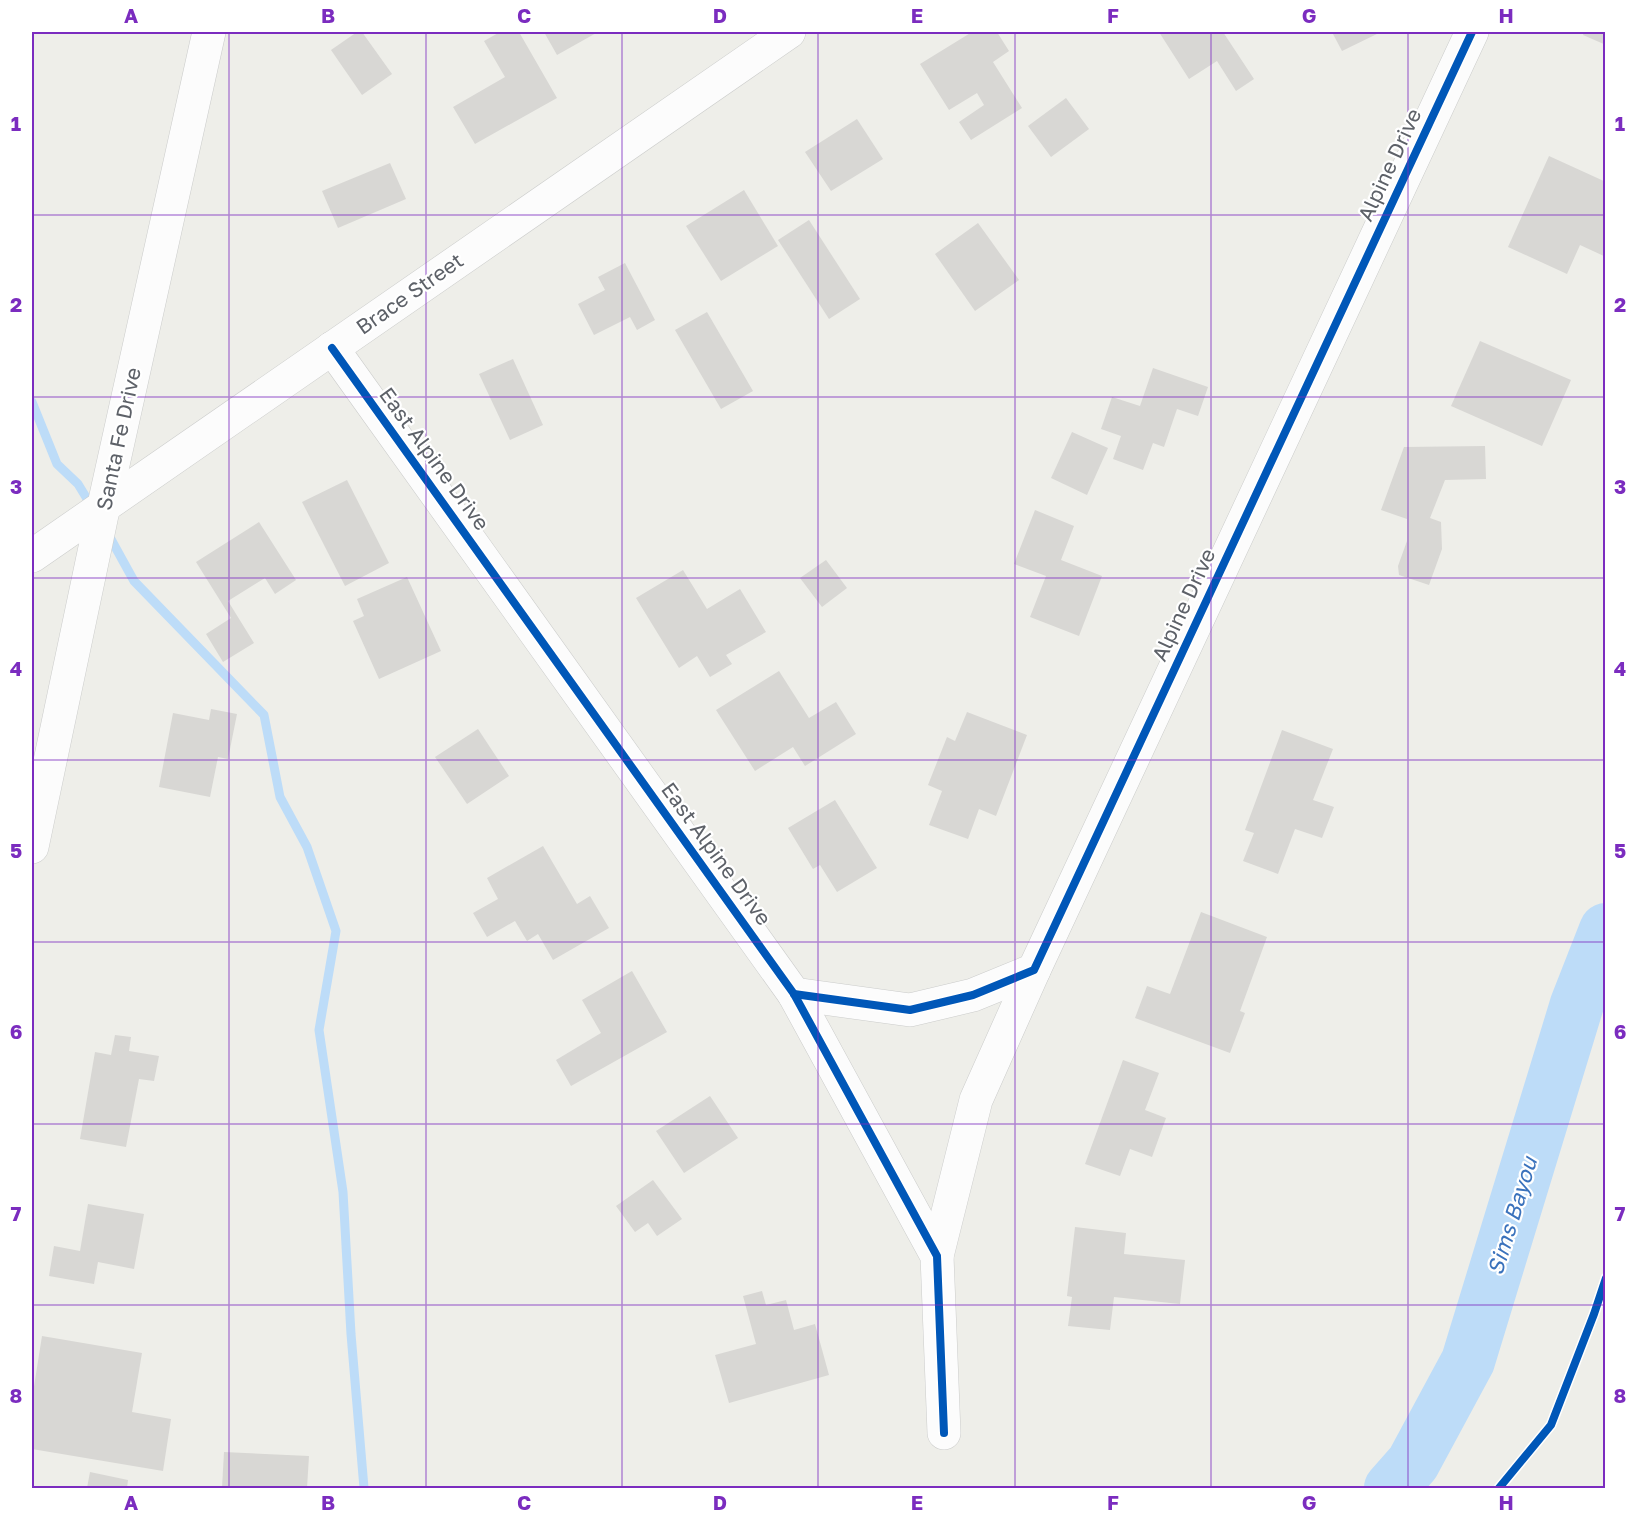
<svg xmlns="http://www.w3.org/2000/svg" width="1637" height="1520" font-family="'Golos Text',sans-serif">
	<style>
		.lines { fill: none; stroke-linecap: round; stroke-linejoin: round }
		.stream { stroke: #bddcf8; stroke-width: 9 }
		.river { stroke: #bddcf8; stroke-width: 54 }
		.building { fill: #d8d7d4 }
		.minor-casing { stroke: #cbcccb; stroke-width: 34 }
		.minor { stroke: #fcfcfc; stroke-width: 33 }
		.cycleway-casing { stroke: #fff; stroke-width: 11 }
		.cycleway { stroke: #0057b8; stroke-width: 8 }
		.grid { fill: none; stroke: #7b2cbf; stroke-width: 1.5; stroke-opacity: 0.55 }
		.labels { text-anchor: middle; stroke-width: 4.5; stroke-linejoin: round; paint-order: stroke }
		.street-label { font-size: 21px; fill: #5d6168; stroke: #fff }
		.water-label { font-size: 22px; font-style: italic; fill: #3a72bc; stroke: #fff }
		.neatline { fill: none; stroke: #7b2cbf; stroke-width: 2 }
		.grid-label { font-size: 20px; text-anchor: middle; font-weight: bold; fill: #7b2cbf }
	</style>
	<rect width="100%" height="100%" fill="#eeeee9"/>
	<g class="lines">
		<g class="stream">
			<polyline points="32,402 57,464 78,484 92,507"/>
			<polyline points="107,532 134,581 264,715 280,797 307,847 336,931 319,1030 343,1192 351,1334 364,1488"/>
		</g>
		<polyline class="river" points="1391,1488 1413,1463 1468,1361 1577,1004 1606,930"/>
	</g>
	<g class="building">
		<polygon points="357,32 362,32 392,74 362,95 331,50"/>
		<polygon points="500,32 519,32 557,98 475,144 453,107 505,77 484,41"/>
		<polygon points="544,32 598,32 557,55"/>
		<polygon points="972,32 997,32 1009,51 993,62 1022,108 971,140 959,122 984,105 977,93 949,110 920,64"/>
		<polygon points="1159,32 1223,32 1254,79 1236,91 1217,61 1189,79"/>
		<polygon points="1339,32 1381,32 1342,51 1333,34"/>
		<polygon points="1584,32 1606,32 1606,45 1583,35"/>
		<polygon points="1066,98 1089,129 1051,157 1028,126"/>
		<polygon points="857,119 883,159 831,191 805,152"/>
		<polygon points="1549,156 1606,182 1606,257 1580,245 1567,274 1508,247"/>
		<polygon points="390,163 406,199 338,228 322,191"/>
		<polygon points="744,190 778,246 721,281 686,226"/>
		<polygon points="809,220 860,299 829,319 778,240"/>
		<polygon points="978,223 1019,280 975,311 935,254"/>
		<polygon points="625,263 655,320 637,330 630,317 594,335 578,304 605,290 598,277"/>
		<polygon points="707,312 753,391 721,409 675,330"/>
		<polygon points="1480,341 1571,380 1542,446 1451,406"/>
		<polygon points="513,359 543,425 510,440 479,374"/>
		<polygon points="1153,368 1208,387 1198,416 1177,409 1164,447 1153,443 1143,470 1113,459 1121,436 1101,429 1112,397 1140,406"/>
		<polygon points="1072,432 1108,448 1087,495 1051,478"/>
		<polygon points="1485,446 1486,479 1445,480 1430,518 1441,522 1442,549 1429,585 1399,575 1398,566 1407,541 1407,519 1381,510 1404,447"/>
		<polygon points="347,480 389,563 345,586 302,502"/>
		<polygon points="1035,510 1074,526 1061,560 1102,576 1079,636 1030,617 1046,576 1014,564"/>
		<polygon points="259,522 296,580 275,594 265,578 228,601 254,643 223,662 206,634 231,618 196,562"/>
		<polygon points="826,560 847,588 822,607 800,578"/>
		<polygon points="683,570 707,609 740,589 766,632 726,655 732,664 710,677 697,656 679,668 636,598"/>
		<polygon points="407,577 441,651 379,679 353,621 364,616 357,599"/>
		<polygon points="779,671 809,718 836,702 856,734 805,766 793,747 755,771 716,710"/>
		<polygon points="211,709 237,714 228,759 218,757 210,797 159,787 173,713 209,720"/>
		<polygon points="967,712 1027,735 996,816 979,809 968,839 929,825 942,791 928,785 947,737 955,741"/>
		<polygon points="478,729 509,776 467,804 435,757"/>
		<polygon points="1282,730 1333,749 1313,800 1334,807 1322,838 1295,829 1278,874 1243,861 1254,833 1245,830"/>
		<polygon points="835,800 877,868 837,892 820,865 813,869 788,828"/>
		<polygon points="543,846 577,904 590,896 609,928 553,960 538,934 527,941 515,921 487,937 473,913 498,899 487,878"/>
		<polygon points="1201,912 1267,937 1240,1011 1245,1013 1230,1053 1135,1018 1147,986 1170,994"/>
		<polygon points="632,971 667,1032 571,1086 556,1060 601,1033 582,1000"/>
		<polygon points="115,1035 131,1037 129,1051 159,1056 154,1081 139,1079 126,1147 80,1139 95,1052 111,1055"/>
		<polygon points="1123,1060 1159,1073 1145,1110 1166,1118 1152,1157 1130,1149 1120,1176 1085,1164"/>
		<polygon points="710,1096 738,1138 684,1173 656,1131"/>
		<polygon points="653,1180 682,1219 657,1236 648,1223 635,1232 616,1206"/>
		<polygon points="88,1204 144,1214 134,1269 98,1262 94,1284 49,1276 54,1246 80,1251"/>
		<polygon points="1075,1227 1126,1233 1124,1254 1185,1260 1180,1304 1114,1297 1110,1330 1068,1326 1072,1297 1067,1296"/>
		<polygon points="762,1291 766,1305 786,1300 794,1330 815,1324 829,1375 729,1403 715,1355 756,1344 743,1296"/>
		<polygon points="42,1336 142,1353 132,1412 171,1419 163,1471 32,1449 32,1399"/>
		<polygon points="224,1452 309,1456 307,1488 222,1488"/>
		<polygon points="90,1472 128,1480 127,1488 87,1488"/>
	</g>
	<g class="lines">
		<g class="minor-casing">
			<g id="minor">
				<polyline points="332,348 794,994 937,1256 944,1433"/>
				<polyline points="32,556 789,32"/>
				<polyline points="32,847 104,505 209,32"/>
				<polyline points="794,994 910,1010 973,995 1034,970 1472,32"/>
				<polyline points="937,1256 976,1100 1034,970"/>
			</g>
		</g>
		<use href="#minor" class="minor"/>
		<g class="cycleway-casing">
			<g id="cycleway">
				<polyline points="332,348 794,994 937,1256 944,1433"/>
				<polyline points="794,994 910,1010 973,995 1034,970 1472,32"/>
				<polyline points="1499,1488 1551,1425 1594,1314 1606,1278"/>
			</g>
		</g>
		<use href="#cycleway" class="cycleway"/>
	</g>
	<path class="grid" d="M229,32V1488M426,32V1488M622,32V1488M818,32V1488M1015,32V1488M1211,32V1488M1408,32V1488M32,215H1606M32,397H1606M32,578H1606M32,760H1606M32,942H1606M32,1124H1606M32,1305H1606"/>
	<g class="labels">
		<g class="street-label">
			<text transform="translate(1390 165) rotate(-65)" y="7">Alpine Drive</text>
			<text transform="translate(410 294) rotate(-35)" y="7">Brace Street</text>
			<text transform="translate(119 439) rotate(-78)" y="7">Santa Fe Drive</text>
			<text transform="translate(434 459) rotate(54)" y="7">East Alpine Drive</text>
			<text transform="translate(1184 605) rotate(-65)" y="7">Alpine Drive</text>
			<text transform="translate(716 854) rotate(54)" y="7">East Alpine Drive</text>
		</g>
		<g class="water-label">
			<text transform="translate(1512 1216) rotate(-73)" y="8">Sims Bayou</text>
		</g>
	</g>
	<rect width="1637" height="1520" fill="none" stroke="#ffffff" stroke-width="66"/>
	<rect x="33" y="33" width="1571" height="1454" class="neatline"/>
	<g class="grid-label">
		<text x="131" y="23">A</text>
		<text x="328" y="23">B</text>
		<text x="524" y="23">C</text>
		<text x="720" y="23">D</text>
		<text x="917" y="23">E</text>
		<text x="1113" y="23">F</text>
		<text x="1309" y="23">G</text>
		<text x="1506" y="23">H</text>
		<text x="16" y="131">1</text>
		<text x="1620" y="131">1</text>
		<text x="16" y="312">2</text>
		<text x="1620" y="312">2</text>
		<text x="16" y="494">3</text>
		<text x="1620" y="494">3</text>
		<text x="16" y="676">4</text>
		<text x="1620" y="676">4</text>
		<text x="16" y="858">5</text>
		<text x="1620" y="858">5</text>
		<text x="16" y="1039">6</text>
		<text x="1620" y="1039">6</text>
		<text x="16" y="1221">7</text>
		<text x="1620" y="1221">7</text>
		<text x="16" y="1403">8</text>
		<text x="1620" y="1403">8</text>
		<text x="131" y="1510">A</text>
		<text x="328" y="1510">B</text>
		<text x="524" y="1510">C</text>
		<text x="720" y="1510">D</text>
		<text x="917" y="1510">E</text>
		<text x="1113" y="1510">F</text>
		<text x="1309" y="1510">G</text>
		<text x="1506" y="1510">H</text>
	</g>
</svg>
